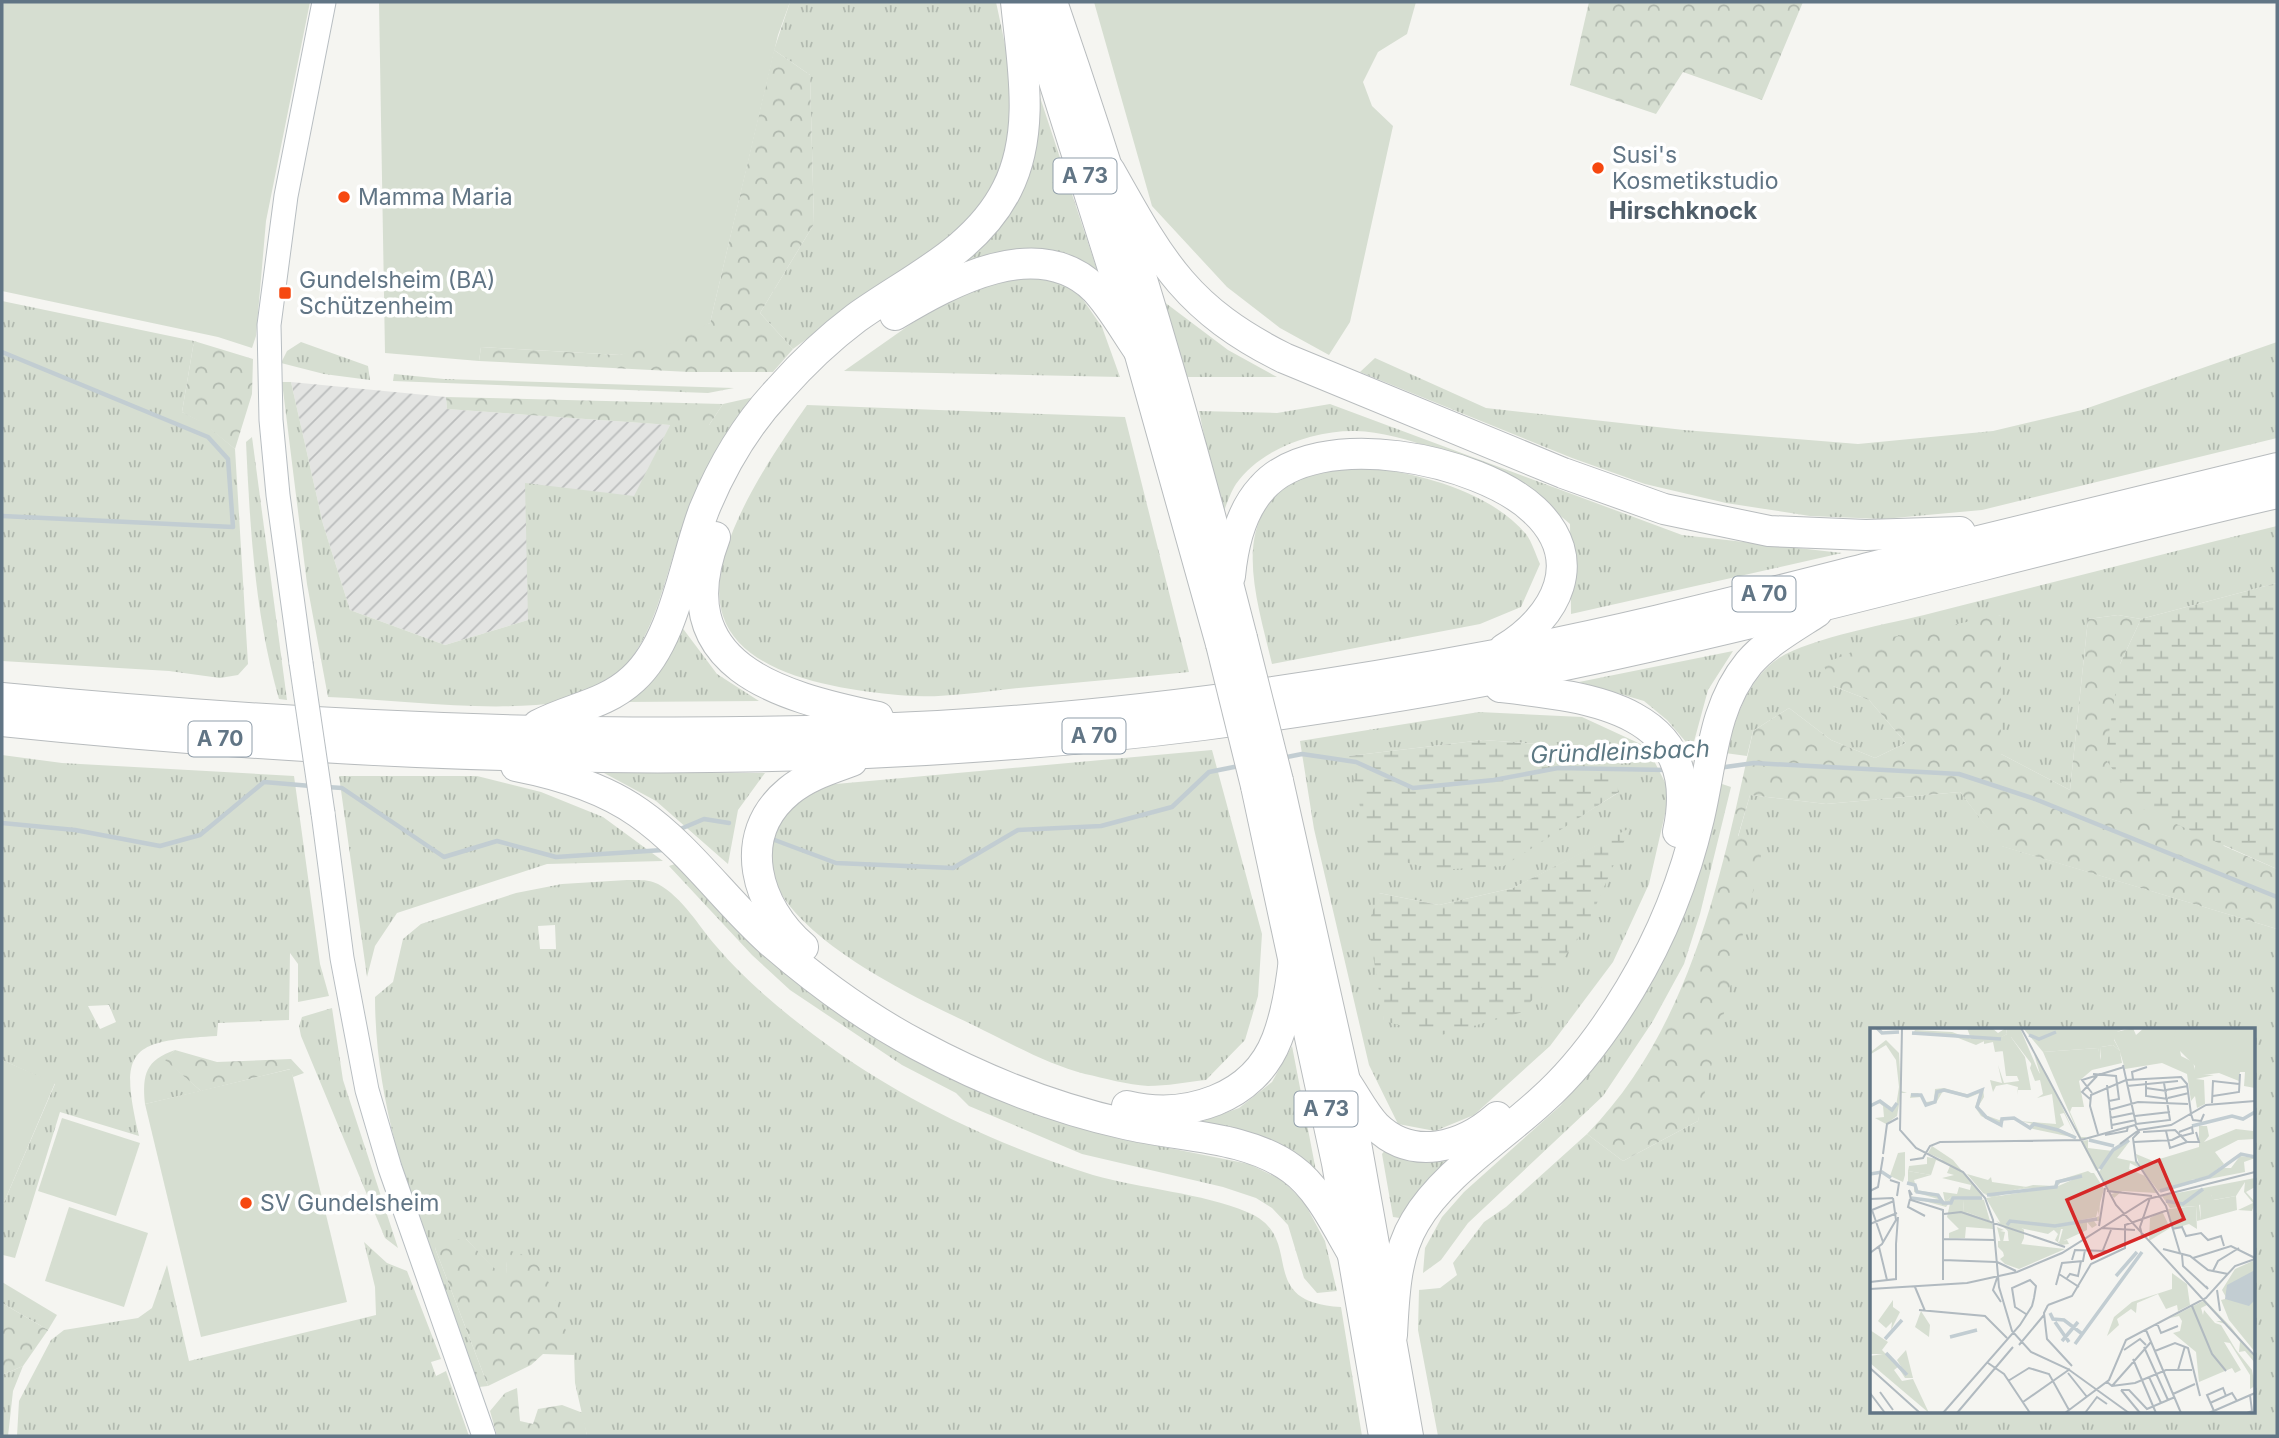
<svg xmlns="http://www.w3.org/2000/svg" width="2279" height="1438" font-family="Inter,sans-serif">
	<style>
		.industrial { fill: url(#industrial-furrows) }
		.grass { fill: url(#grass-tufts); fill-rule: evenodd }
		.forest { fill: url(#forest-crowns) }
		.wetland { fill: url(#wetland-marsh) }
		.green { fill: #d6ded1 }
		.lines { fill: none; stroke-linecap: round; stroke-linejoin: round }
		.stream { stroke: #c2cdd2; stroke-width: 4.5 }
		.secondary-casing { stroke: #b8bec2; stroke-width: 25 }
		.highway-casing { stroke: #b8bcbe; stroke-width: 32 }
		.secondary { stroke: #fff; stroke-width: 23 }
		.highway { stroke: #fff; stroke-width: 30 }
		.secondary-bridge-casing { stroke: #b8bec2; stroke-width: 25; stroke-linecap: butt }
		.highway-bridge-casing { stroke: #b8bcbe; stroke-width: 32; stroke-linecap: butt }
		.secondary-bridge { stroke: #fff; stroke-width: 23 }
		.highway-bridge { stroke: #fff; stroke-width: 30 }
		.poi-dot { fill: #f64810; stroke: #fff; stroke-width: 2.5 }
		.labels { text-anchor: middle; stroke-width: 7; stroke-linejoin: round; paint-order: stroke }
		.shield { fill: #fff; stroke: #909eaa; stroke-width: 2 }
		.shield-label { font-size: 21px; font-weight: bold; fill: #617585 }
		.poi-label { font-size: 23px; fill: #617585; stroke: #fff; text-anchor: start }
		.neighbourhood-label { font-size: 24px; font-weight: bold; fill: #505e6a; stroke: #fff }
		.water-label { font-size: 24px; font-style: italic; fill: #5c7883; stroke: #fff }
		.inset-river { fill: none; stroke: #c2cdd2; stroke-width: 3.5 }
		.inset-road { fill: none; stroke: #b1bac0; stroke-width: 2 }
		.view { fill: #d62828; fill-opacity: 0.15; stroke: #d62828; stroke-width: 3.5 }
		.inset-edge { fill: none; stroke: #617585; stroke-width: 3.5 }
	</style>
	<defs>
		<pattern id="industrial-furrows" width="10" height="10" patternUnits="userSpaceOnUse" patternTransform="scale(1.75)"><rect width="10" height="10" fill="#e3e4e2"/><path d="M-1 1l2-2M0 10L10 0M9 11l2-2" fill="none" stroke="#bbbdbd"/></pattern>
		<pattern id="grass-tufts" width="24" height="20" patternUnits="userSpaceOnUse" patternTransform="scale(1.75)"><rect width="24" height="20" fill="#d6ded1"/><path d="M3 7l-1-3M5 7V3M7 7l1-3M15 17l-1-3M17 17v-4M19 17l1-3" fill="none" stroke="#b1b9af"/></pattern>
		<pattern id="forest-crowns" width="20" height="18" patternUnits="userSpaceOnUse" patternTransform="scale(1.75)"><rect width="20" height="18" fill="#d6ded1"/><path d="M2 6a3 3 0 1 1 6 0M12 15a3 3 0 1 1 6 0" fill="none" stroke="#b1b9af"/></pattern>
		<pattern id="wetland-marsh" width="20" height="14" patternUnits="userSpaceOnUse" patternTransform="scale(1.75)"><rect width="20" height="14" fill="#d6ded1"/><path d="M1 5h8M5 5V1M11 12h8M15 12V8" fill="none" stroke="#b1b9af"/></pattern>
	</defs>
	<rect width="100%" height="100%" fill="#f5f5f1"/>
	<polygon class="industrial" points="291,382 446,397 447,409 670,425 635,496 528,569 528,620 445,645 350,610 323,524"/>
	<g class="grass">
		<path d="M790,2H996C1004,40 1015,84 1013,124C1008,210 941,242 879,286C850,306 822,328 793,349L760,313L814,224L810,75L774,50Z"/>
		<polygon points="1033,76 1102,285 1085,270 947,274 971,252"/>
		<polygon points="1044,275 1075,288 1102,327 1120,377 844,371 945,300 1001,278"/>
		<polygon points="1159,298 1228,350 1277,377 1184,377"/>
		<polygon points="2,301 194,341 182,412 204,423 235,449 248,664 238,675 220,678 169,671 2,661"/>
		<polygon points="301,342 368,366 370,380 324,374 281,363 287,351"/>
		<polygon points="2277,342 2277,438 1982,510 1883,519 1810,516 1726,503 1645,484 1572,458 1360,372 1375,358 1486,408 1684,430 1858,444 1993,431 2082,410"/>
		<polygon points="394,374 444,379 734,388 708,393 393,381"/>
		<path d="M282,382H291L323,524L350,610L445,645L528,620L525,483L634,496L670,425H709L723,404L754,397C734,431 712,464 695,498C653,584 663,697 536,705C468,710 397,700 328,697L307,584Z"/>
		<path d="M1330,404L1682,535L1842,553L1571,614L1570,524C1524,483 1418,433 1356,431C1314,430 1260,449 1236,484C1230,493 1226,507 1221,518L1199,411L1277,413Z"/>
		<path d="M807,405L1125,417L1189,672C1129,678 1069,683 1009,689C973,693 935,699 898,695C844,690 743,677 723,616C702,554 773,454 807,405Z"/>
		<path d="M252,437L287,700L279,699C255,616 250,528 246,442Z"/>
		<path d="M1367,467C1421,474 1489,491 1526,534C1532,542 1536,555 1540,564L1521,607L1480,624L1272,664C1254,588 1222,499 1324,470C1337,467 1354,468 1367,467Z"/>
		<path d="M2277,526V583L2141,619L2118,615L2088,619L2070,790L2001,754V615L1833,686L1869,700L1906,743L1875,758L1831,740L1789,708L1753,731L1747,756L1725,753C1737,718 1746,680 1779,658C1810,638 1893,623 1932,613C2047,584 2162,554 2277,526Z"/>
		<polygon points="681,626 717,674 759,701 625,702"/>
		<polygon points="1733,651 1708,690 1692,749 1667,720 1644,701 1579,682"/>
		<path d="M1479,712L1582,717L1647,747L1670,792L1649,884L1613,962L1550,1046L1474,1115L1435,1131L1398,1124L1369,1065L1314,829L1300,741ZM1483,740L1553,745L1604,754L1618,793L1568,824L1349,756ZM1630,829L1384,1021L1379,893L1439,905L1513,888Z"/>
		<path d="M1212,750L1262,934L1258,996L1245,1040L1206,1080C1187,1082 1167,1086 1148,1086C1128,1085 1104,1078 1085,1074C1047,1064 1008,1042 973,1025C908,994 698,899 793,804C801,796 815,791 825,785Z"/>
		<path d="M2,755L62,763L294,776L320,964L329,996L298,1002V964L290,953L289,1020L218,1023L217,1036C131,1041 118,1047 139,1136L60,1112L15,1258L3,1255L2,1260V1207L55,1084L2,1060ZM109,1005L116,1022L100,1029L88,1006Z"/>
		<polygon points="604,773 765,773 738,810 728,864 656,801"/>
		<polygon points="339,776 477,776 541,792 603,817 663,861 547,864 397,913 375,946 367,977"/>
		<polygon points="1719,783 1731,787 1700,914 1684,964 1653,1021 1603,1096 1468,1223 1441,1260 1423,1273 1425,1248 1442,1217 1464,1192 1560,1106 1598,1062 1640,999 1670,946 1692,892"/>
		<path d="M1960,792L2002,846L2277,929V1436H1438L1418,1330L1419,1290L1440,1288L1457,1275L1453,1263L1484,1222L1506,1207L1587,1134L1623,1161L1698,1121L1738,837L1750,795L1826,804ZM1871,1030H2253V1412H1871Z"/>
		<polygon points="678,863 776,961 1144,1143 1249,1164 1282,1180 1304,1202 1325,1241 1337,1291 1317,1293 1304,1278 1288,1225 1272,1208 1256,1198 1223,1187 1082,1154 969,1106 956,1093 902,1065 790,990 752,955 669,866"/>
		<path d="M627,880C637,880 649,879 658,884C683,898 698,925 716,946C745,980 778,1008 814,1035C896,1097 995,1145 1093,1175C1142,1189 1202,1193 1247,1212C1309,1237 1251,1302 1341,1307L1362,1436H587L575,1383L574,1355L506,1250L507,1274H499L466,1239L435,1248L488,1386L479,1387C434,1262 375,1132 375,997L393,982L403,939L421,924L516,893L562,884ZM555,925L556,949H540L538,926Z"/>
		<polygon points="332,1008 343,1080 398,1248 385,1238 301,1036 299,1026 302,1017"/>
		<polygon points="1292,1046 1316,1171 1186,1127 1239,1108 1272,1082"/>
		<path d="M175,1050L166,1060L201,1091L145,1104C142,1074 146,1060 175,1050Z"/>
		<polygon points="1386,1149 1428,1163 1458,1156 1400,1218 1393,1217 1382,1154"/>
		<polygon points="364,1242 387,1263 407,1271 441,1359 431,1362 436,1376 446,1371 469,1436 17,1436 19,1401 51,1340 64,1330 138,1318 152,1308 167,1265 189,1361 376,1315 375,1287"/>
		<polygon points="2,1282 57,1315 48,1330 2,1303"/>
		<polygon points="23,1366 13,1391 8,1436 2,1436 2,1375"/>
	</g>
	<g class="forest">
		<polygon points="1589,2 1803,2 1762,100 1683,72 1656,114 1570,85"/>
		<polygon points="774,50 810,75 814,224 760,313 793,349 773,372 689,372 479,361 481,347 620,355 710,323"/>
		<polygon points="194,341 253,359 252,394 235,449 204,424 182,412"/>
		<polygon points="446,397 723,404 709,425 670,425 447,409"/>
		<path d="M2001,615V754L2070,790L2088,619L2118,615L2141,619L2120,664L2224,846L2277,869V929L2001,846L1960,792L1826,804L1750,795L1738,836L1762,846L1760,863L1698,1121L1623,1161L1587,1134C1692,1027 1722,872 1753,731L1789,708L1831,740L1875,758L1906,743L1869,700L1833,686L1823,664L1883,639Z"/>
		<polygon points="175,1050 217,1062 291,1059 304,1073 293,1077 290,1069 201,1091 165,1060"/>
		<polygon points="445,1239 466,1239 499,1273 507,1273 505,1249 533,1258 551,1286 574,1355 543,1354 531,1365 488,1386 435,1248"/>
		<polygon points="2,1303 48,1330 23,1366 2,1375"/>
		<polygon points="517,1388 520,1421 533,1424 538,1409 562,1405 583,1413 587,1436 497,1436 490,1411 505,1393"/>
	</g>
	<g class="wetland">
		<polygon points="2277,583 2277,869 2138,807 2105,758 2120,664 2141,619"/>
		<polygon points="1483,740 1553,745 1604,753 1619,792 1504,866 1436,870 1370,853 1349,756"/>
		<polygon points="1630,828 1586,928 1523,1012 1438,1036 1384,1021 1368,925 1379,893 1439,905 1513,888"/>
	</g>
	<g class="green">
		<polygon points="2,2 310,2 266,221 256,336 252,348 218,337 2,291"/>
		<polygon points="379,2 790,2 778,35 710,323 675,342 620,355 481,347 479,361 385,353"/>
		<polygon points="1094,2 1416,2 1407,34 1378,52 1363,82 1372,106 1393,126 1350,322 1329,355 1280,328 1227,287 1152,206"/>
		<polygon points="2,1060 55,1083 2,1207"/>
		<polygon points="291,1069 347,1302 201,1337 145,1104"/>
		<polygon points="62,1118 140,1143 116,1216 38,1191"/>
		<polygon points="69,1207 148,1233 124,1307 45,1281"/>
	</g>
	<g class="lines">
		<g class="stream">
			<polyline points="2,352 208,437 228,459 233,527 2,516"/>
			<polyline points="1282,758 1302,754 1356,762 1413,788 1494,780 1558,768 1667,770"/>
			<polyline points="1718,768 1754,763 1959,774 2035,799 2277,897"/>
			<polyline points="327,787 342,788 444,857 497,841 556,857 663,850"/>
			<polyline points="2,823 75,830 160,846 200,835 264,782 311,786"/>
			<polyline points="678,830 704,819 729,823"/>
			<polyline points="772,839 836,863 953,868 1018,830 1101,826 1172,807 1209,772 1239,766"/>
		</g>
		<g class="secondary-casing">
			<g id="secondary">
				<polyline points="301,663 278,495 271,420 269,325 286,196 324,2"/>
				<polyline points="323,813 342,958 367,1090 390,1168 484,1436"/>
			</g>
		</g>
		<g class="highway-casing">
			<g id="highway">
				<polyline points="1029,2 1139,351 1221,644"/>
				<path d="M1052,2C1124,211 1188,424 1242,638"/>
				<path d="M1110,171C1161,262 1186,309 1284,358L1563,473L1664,509L1769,531L1866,535L1960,532"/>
				<path d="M895,315C950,282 1038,233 1095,289C1112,307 1125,331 1139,351"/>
				<path d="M715,537C666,666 778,696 878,717"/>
				<path d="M1230,576C1233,545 1240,512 1262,488C1317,425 1480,459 1534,510C1587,559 1557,617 1504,649"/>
				<path d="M1500,687C1590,697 1705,709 1678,832"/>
				<path d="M2,698C313,728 626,742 938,726C1122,716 1308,690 1489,656C1622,632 1753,597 1884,564C2015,531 2146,499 2277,468"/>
				<path d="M2,721C399,762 806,775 1203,725C1317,710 1433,692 1546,669C1791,619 2033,549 2277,493"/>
				<path d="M538,725C570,708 605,705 633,679C675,641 684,562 704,510C722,466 746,425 779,390C802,364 828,339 856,318C910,279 976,251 1007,189C1036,132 1022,62 1016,2"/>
				<path d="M516,766C557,774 604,788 639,813C689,848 725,901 771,942C816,981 865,1017 918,1045C983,1080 1053,1108 1125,1124C1179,1137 1246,1135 1292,1169C1321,1190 1338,1230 1356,1259"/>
				<polyline points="1278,781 1345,1081 1408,1436"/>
				<polyline points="1256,786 1337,1163 1384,1436"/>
				<path d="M803,947C757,908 734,836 789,791C807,776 830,769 852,761"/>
				<path d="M1345,1081C1355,1095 1364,1114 1376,1126C1413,1162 1463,1147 1497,1117"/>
				<path d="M1127,1106C1186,1120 1254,1099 1277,1039C1287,1013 1291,986 1294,959"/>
				<path d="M1392,1335C1394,1298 1395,1255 1415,1222C1442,1175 1501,1138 1541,1101C1576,1070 1606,1029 1630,989C1662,936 1685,878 1699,818C1712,764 1712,708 1749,663C1767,642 1794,627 1817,612"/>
			</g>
		</g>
		<use href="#secondary" class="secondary"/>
		<use href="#highway" class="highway"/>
		<g class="secondary-bridge-casing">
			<polyline id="secondary-bridge" points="301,663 323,813"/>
		</g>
		<g class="highway-bridge-casing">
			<g id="highway-bridge">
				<polyline points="1242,638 1278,781"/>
				<polyline points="1221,644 1256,786"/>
			</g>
		</g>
		<use href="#secondary-bridge" class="secondary-bridge"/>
		<use href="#highway-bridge" class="highway-bridge"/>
	</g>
	<g class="poi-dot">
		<circle cx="1598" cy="168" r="7"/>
		<circle cx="344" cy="197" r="7"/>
		<rect x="278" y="286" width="14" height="14" rx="3.5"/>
		<circle cx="246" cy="1203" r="7"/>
	</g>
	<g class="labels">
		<g class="shield">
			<rect x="1053.5" y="158.5" width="63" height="35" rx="5"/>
			<rect x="1732.5" y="576.5" width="63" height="35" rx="5"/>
			<rect x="1062.5" y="718.5" width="63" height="35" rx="5"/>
			<rect x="188.5" y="721.5" width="63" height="35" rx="5"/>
			<rect x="1294.5" y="1091.5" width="63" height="35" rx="5"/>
		</g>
		<g class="shield-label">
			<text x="1085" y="183">A 73</text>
			<text x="1764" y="601">A 70</text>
			<text x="1094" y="743">A 70</text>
			<text x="220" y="746">A 70</text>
			<text x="1326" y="1116">A 73</text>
		</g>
		<g class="poi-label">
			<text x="1612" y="163">Susi's<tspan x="1612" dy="26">Kosmetikstudio</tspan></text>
			<text x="358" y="205">Mamma Maria</text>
			<text x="299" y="288">Gundelsheim (BA)<tspan x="299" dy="26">Schützenheim</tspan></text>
			<text x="260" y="1211">SV Gundelsheim</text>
		</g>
		<g class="neighbourhood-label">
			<text x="1683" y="219">Hirschknock</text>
		</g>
		<g class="water-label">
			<text transform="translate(1620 752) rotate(-2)" y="8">Gründleinsbach</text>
		</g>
	</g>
	<g transform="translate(1870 1028)">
		<rect width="385" height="385" fill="#f5f5f1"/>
		<path d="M122,0L128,5L136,0L137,6L128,11L141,9L155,29L161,62H148L147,67L148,59L137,56L126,58L123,64L120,52L132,55L128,37L134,55L149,53L147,48H136L132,17L133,23L125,24L123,14L114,16V11H122ZM263,0L266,7L274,0H306L311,28L323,34L326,46L344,47L326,51L334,52L335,76L327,80L325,68L321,73L317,46L292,35L255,41L250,24L252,35L222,42L209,53L214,79H202L200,84L211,109H217L211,112L173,24L228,20L231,32V19L243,17L250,23L244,11L246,4ZM16,12L29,25L31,63L37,65H31L27,88L16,96L5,90L14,89L13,78L9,75L0,79L10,72L18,81L26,78L29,59L26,32L16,17L1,26L0,23V18L2,23ZM164,26L178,48L206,109L194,85L190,86L194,97L188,101L149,93L186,96L182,66L167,70L173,66L170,52L165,53L160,40L162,34L170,46ZM385,91V111L368,112L345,124L354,136L337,149L321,152L327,154L289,164L270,139L266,126L283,133L329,119V98H337L339,108L334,114L366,101L383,103ZM218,112V120L243,123L260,113L247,130L266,134L269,140L260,135L259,141L275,148L271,143L287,165L252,163L244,170L241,166L245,165L239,163L228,145L236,135L226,143L211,113ZM62,118L83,132L113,168H83L75,174L73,164L87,166L89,159L100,162L101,157L72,150L84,147L77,145L80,138L66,132L61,147L38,143L39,138L57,136V129L73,132L58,125ZM370,128L385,130L374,134L375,144L339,151L352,140H361ZM218,145H224L234,161L226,189L186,197L140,193L188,199L178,206L131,196L116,170L186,159ZM97,146L118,152L121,149L122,154L157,159L121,167L113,165ZM385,150V159L376,164L385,174L382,183L368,182L383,175L374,164L375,154L366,168L343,172L341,167V173L329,177L331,192L327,193L326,178L300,180L292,168ZM105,169L114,172L120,193L96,184V172ZM81,171L93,172L94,185L122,195L123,201L96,199L95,210H79V205L89,201L77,189Z" fill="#d6ded1"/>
		<path d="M97,0H122L123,9L106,17L78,6L42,7L45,2L82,4L101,11ZM136,0H150L170,47L141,9L140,13L125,12L137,6ZM153,0H256L247,4L244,12L250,23L243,17L231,19L230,32L228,20L173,24ZM306,0H385V60L374,58L375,44H370L369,53L349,45L324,48L325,38L303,16ZM74,60L100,67L113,60L114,69L108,79L115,87L129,92L134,90H145L160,98L161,95L188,101L204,107L206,110L159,100L144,91L134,92L130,98L111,88L105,79L110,65L98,70L73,63L66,75L55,78L51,69L40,70L41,65H48L56,74L64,73L65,61ZM38,143L61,147L44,152L47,162L68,166L75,174L83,168L108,166L113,171L96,172V184L123,194L94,185L93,172L83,170L76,179L47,171H68L44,164V157H38ZM218,143L224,147L191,154L187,159L150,161L122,170L113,165L125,167L163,157L184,158L186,153ZM230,172L229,193H224L227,197L222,200L217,194V202L191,201L188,214L197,212L199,216L191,217L185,212L188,206L183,201L188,199L141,193L154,202V210L143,234L128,219V213H139L138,203L126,193L136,197L141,191L186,197L221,192L229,188L226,174ZM302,245L317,256L320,277L308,283L307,277L296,281L288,266L267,275L266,285L261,281L247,291L249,297L237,308L244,289L262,274L302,261ZM355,271L385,272V324L359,292L351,272ZM335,272L361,299L385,330V335L375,323L369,324L370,314L358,297L346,293H353L337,277L331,280L333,287L334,282L345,295L351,297L366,322L382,342L385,358L380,361V347L360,315L354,314L371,342L365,345L362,340L329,354L326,324L303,305L310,303L312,293L309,288L300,290Z" fill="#d6ded1"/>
		<path d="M205,195L216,196L217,202L189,215L194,197Z" fill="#d6ded1"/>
		<path d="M35,124V147L33,154L20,148L28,125ZM341,167L344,172L366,168L367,182L331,192L330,175L341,172ZM326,178L327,201L319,196L303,201L298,181ZM292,183L300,200L279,213L280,190ZM143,195L154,202L151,216L195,221L149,241L135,236L130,231L134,228L127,199L134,202L130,203L135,204L133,214H139L137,197ZM385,232V280L379,283L358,273L352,262L365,241ZM23,272V279L30,284L21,302L22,294L16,300L8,293ZM51,283L60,297L59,309L45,299ZM0,302L18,314L12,322L37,348L27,332L36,322L43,350H35L28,339L24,342L32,353L43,351L59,385L0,335V328L13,326H0Z" fill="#d6ded1"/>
		<path d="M385,242V272L379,278L355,271L357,257Z" fill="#c2cdd2"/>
		<path class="inset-river" d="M7,0L12,5L29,4M42,5L131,11M159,7L169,11L186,4M41,67H51L56,77L65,74L67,64L74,62L97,68L112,62L107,79L116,89L131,97L132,91L144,90L160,100L164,96L188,102L206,110M0,78L10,73L22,82L27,75M322,98L362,88L373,91L385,84M219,112L244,118M230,141L243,122L259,112M0,146L12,144L21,150M37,155L45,157L47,164L68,167L73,175H81L83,170H112M290,163L339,149L371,126L385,129M117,167L186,159L187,154L212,148M41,170L72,174M296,173L313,176L333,161M137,197L140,193L185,198L227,191M246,248L267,224M180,285L183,291L194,292L211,305M185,294L199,314M80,309L107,302M15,311L32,292M192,313L208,294M205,316L272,224M16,325L37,347"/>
		<path class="inset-road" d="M32,0L30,102L46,120L93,144L115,170L123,192L129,259L142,303L161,324L198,341L259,385M151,0L246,177L385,328M253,37L266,96M223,46L246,48L249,71L239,73M263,51L262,44L277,39M276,53V68L298,71M237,57L242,101M257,58L308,53M276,60L297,63M296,62L318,58M222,65L212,52L254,39M343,68L369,64L370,46M298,70L319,65M220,71L212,64L227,48M342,75L343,53L369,56M239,82L268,74L318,76M321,86L323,92L331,93L334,86M265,88L300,84M240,90L264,85M266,96L300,92L294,55M242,97L266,92M296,103L300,120L317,114M273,104L305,102L317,114M309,104L322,99L323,105L312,108M228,106L220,78L221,67L256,52L311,49L317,56L321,86M235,107L257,103L258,98M264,114L302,112L312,107M317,114H329L326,104M250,116L269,102L301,97L336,77L385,73M13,126L17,96L28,90M40,132L53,130L60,118L70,114L211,112L265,97L269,104L263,110L266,133L296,178L310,225M20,152L29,155L27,168M0,163L8,159L13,129M237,163L282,168M42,167L39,162L41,172L73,182V252M0,171L23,170M40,171L38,179L55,188M2,182L13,214M2,182L24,173M74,186L91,184L195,219M0,196L27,185M229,198L235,160M231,200L265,202M302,201L312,199L316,208L331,205L338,212L351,208L354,218M272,207L270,199L280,170M73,211L125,212M26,216L28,189M9,219L17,252M293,221L320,228L338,242L358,246M233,222L241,202M0,225L12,216L26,192L23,170M312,227L313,238L338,261L336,258M323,230L361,218L385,230M73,232L126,234M202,232L205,222L237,223M127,234L146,243M343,243L348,233L369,220M189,246L209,259M127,250L123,262L131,274M197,250L200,246L208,248L211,233M0,254L26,251V216M186,257L192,235L213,233L215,222M45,259L55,283M0,261L97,255L147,244L192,225L278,171L385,144M347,262L350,283M178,277L202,268L221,236L255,220V197L298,182M178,277L174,285L177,311L202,338M322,278L342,326L356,343M49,282L115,288L137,310M287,295L291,305L308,298M276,302L311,385M149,317L174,287M274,319L298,372M254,322L270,311L276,317M285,323L305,315L318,320L330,368M263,331L286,385M118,335L134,346L160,385M0,340L50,385M308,342L315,318M198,345L217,369M279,349L291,375M138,353L159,340L179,346L199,382M237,354L242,358L265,355L296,342H322M242,358L281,314M251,362H259L277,381L305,369M251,362L270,385M10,364L23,382M0,365L15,385M303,366L325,356M153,374L200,341M340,375L362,365L367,373M344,383L337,367L353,360L356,368M73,385L150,297L162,278L164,270L166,258L160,252L142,260L145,279L156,286M87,385L143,319M195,385L239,352L256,312L336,270L365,238L385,231M215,385L227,369L237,376M339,385L385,365M377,385L382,383L380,367"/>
		<path class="view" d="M289,132L314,191L222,230L197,172Z"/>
		<rect width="385" height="385" class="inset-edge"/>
	</g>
	<rect width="2279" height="1438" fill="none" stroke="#617585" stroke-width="7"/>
</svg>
